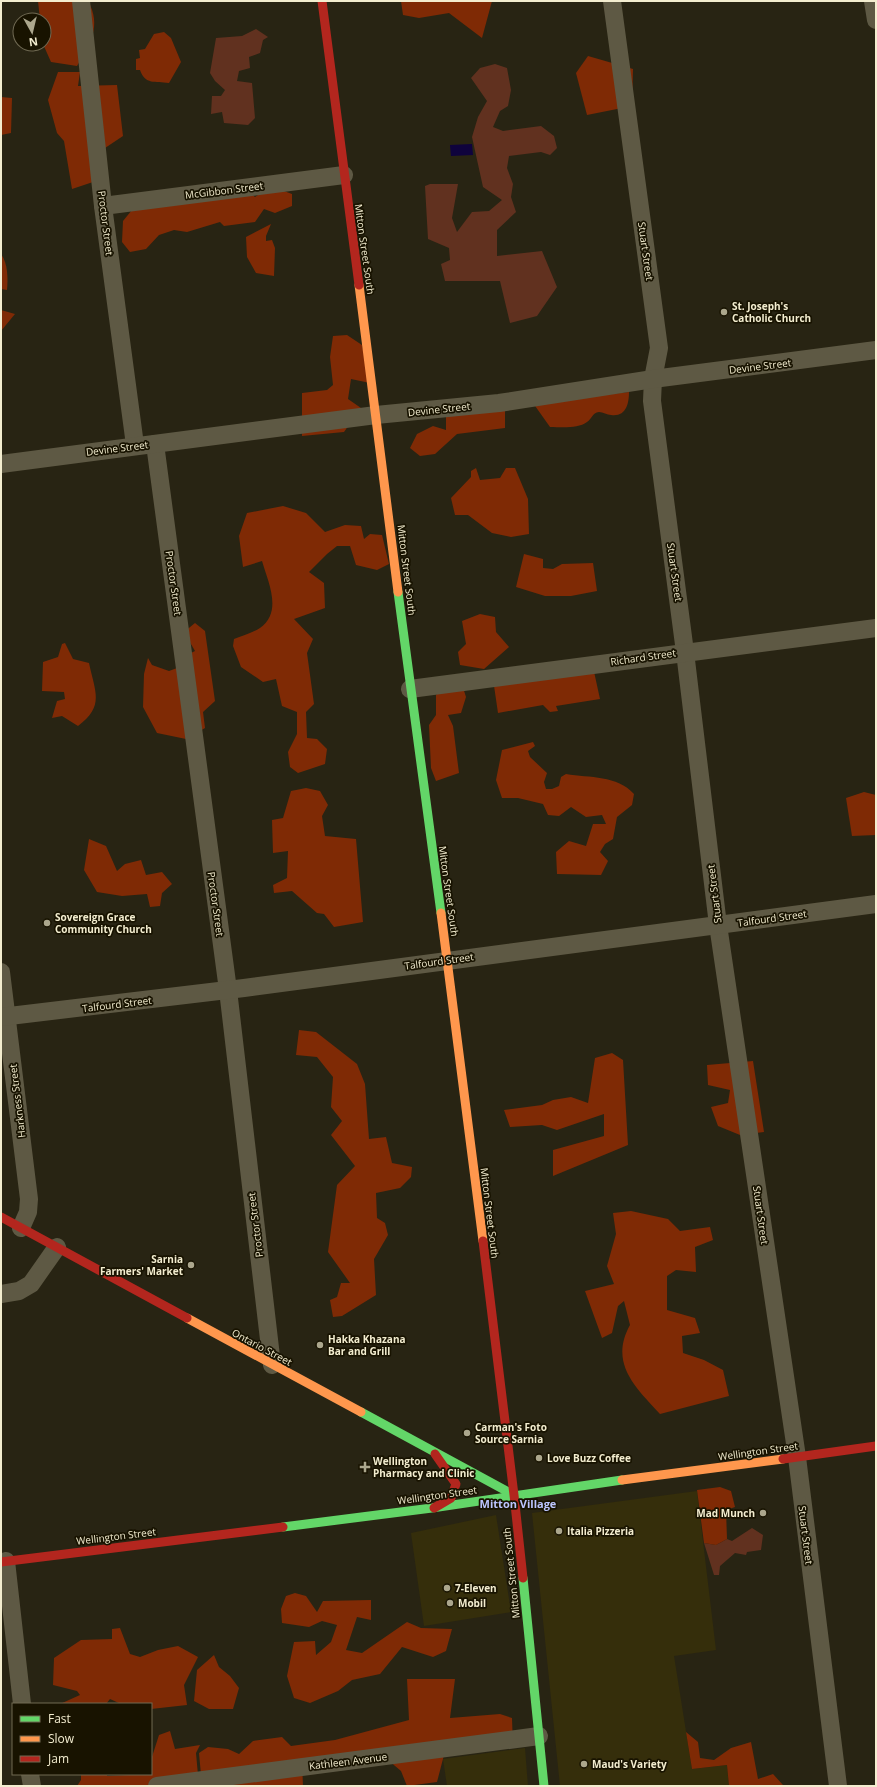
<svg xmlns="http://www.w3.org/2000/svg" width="877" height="1787" font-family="'Open Sans',sans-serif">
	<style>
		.built { fill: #352e0b }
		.green { fill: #61311f }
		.forest { fill: #7f2a05 }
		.water { fill: #0f033d }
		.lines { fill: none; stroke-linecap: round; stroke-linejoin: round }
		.street { stroke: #5e5944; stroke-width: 18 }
		.fast { stroke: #63d668; stroke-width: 9 }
		.slow { stroke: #ff974d; stroke-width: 9 }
		.jam { stroke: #b3261e; stroke-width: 9 }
		.poi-dot { fill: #aca78d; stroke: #181300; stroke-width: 1.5 }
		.labels { text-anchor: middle; stroke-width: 3.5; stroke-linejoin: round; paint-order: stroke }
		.street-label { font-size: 10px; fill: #f3edcf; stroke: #181300 }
		.poi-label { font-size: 10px; font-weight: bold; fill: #f3edcf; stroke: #181300; text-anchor: start }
		.neighbourhood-label { font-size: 11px; font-weight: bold; fill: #bcc5fe; stroke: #181300 }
	</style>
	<rect width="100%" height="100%" fill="#282413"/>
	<g class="built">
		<polygon points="697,1491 716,1650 674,1656 692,1769 727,1765 729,1786 560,1786 532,1513"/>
		<polygon points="496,1515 511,1612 424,1626 411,1533"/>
		<polygon points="525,1748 528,1786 447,1786 443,1759"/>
	</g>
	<g class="green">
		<polygon points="256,29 268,37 263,40 260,53 249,57 250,68 239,71 237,81 252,83 255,118 248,125 224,123 222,112 211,114 212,96 221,96 225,90 215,81 210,73 216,38 242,36"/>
		<polygon points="495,64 507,68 511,90 508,106 500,111 493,127 503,131 541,126 554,136 557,148 550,155 541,152 509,156 507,168 513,184 511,197 516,212 497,230 497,256 542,251 557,287 537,316 510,323 500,281 445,281 441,264 450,260 449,248 428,239 425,186 430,184 458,184 452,218 457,232 472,212 489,211 502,200 483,187 472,137 478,117 487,101 471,78 480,68"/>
		<polygon points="752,1528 763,1535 761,1550 747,1552 746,1555 735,1553 720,1566 719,1575 714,1575 704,1543 716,1545 727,1539 732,1541"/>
	</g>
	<g class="forest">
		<path d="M38,1H88C102,26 90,44 77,66L51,62L43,44L44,20H40Z"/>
		<polygon points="401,1 492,1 482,38 449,13 419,18 403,15"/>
		<path d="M164,32L171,38L181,62L169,83C155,81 145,85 140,70H136V59L140,58L139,50L145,49L154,34Z"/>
		<polygon points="588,56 633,69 632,106 587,115 576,73"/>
		<polygon points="58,72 80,72 78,86 117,85 123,136 102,150 93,182 72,189 64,141 57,133 48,100"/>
		<polygon points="1,97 12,98 11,133 1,135"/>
		<path d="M240,185L255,197C269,187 278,188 292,194V206L275,213L264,209L255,222L224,226L220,222L187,232L174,230L159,235L146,249L130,252L122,242L123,221L136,205Z"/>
		<polygon points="271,224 266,236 266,241 272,240 275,248 274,276 256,273 247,257 246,237"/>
		<path d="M1,254C8,263 8,279 7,290L1,289Z"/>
		<polygon points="1,310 15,314 1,331"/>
		<polygon points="347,335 362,345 370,383 351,379 348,399 361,408 344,432 302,436 302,393 327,390 333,385 330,357 333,336"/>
		<path d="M629,392C629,404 626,417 611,415C607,415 603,412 599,412C592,413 592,419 587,422C578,429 561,427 550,427L533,403Z"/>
		<polygon points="505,405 505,428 457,434 435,454 420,456 410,448 417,434 433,426 446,430 446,414"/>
		<polygon points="476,468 480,480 500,478 506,468 515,468 528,499 529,534 511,537 492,533 468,515 455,515 451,498 471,477 471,471"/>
		<path d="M283,506L306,513L325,532L345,525L361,526L364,539L370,534L382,535L389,564L377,570L356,565L350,546H337L327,554L309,572L324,583L325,608L294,619L313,639L307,653L314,704L306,712L307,738L317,739L327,749L325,764L298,773L290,767L288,752L297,734V712L282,706L276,679L263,682L241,667L233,646L234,639C242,636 252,633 260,628C283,612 268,582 262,561L243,567L239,536L247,513Z"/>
		<polygon points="524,554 543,559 543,568 553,569 562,564 593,563 597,591 571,596 545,596 516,587"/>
		<polygon points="480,614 495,617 496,632 509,647 484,669 460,665 458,652 466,644 462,621"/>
		<polygon points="195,623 205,631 215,701 203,712 205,728 186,739 157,733 143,707 144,674 148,658 152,665 169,671 177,668 179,659 195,651 184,632"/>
		<path d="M65,643L73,659L89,663C95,692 105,706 78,726L62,716L52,718L57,701L65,699L64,692L42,691L43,662L58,657L62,644Z"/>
		<polygon points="593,667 600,699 556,706 558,711 550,712 543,705 498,713 493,679"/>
		<polygon points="460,678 466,697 461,713 448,715 453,726 459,773 436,781 431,768 429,725 436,715 436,695 448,681"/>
		<path d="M533,742L535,746L528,751L530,757L547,773L544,782L546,789H552L559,786L561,777L566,774C590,778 617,775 634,794L632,805L617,817L613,839L605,844L600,852L608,861L601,875L557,874L556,852L569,841L586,846L593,824H606L602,815L586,817L571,807L559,816L548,815L543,804L518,798H502L496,780L502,750Z"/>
		<polygon points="306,788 320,791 328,805 322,816 325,836 356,839 363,922 334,927 324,914 317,913 292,891 274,893 273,885 287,878 288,851 273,853 272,820 283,818 291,791"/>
		<polygon points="864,792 876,795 876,835 852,836 846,798"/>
		<polygon points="89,839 106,846 117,871 125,864 141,860 146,875 162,872 172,884 162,893 160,906 150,907 147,894 122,896 97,892 84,870"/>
		<polygon points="299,1030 316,1032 357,1064 365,1084 369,1139 386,1137 392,1163 412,1167 411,1177 400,1188 376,1193 377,1218 385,1223 388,1235 374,1259 376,1295 342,1316 333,1317 330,1300 337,1297 341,1283 350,1283 328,1252 337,1185 355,1166 331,1135 342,1121 331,1107 333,1077 317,1057 296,1055"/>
		<polygon points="612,1053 623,1060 628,1145 553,1176 553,1150 604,1136 604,1114 557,1130 542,1125 510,1127 504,1110 542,1105 553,1100 571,1097 588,1103 595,1058"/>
		<polygon points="753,1061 764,1132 740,1135 718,1126 711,1107 728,1103 730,1090 708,1085 707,1065"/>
		<path d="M631,1211L668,1219L680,1231L710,1227L713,1240L695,1247L696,1272L676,1270L667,1276V1310L695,1318L700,1333L682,1336L683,1353L704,1360L723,1370L729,1396L660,1414C635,1387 609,1363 630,1325L624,1301L618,1306L612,1333L602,1338L585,1291L614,1284L607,1266L616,1234L613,1213Z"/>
		<polygon points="720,1487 731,1491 735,1507 726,1510 727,1539 716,1545 704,1543 697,1490"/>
		<polygon points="295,1593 306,1596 317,1612 323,1601 371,1600 371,1620 357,1617 346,1650 362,1653 407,1622 421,1628 452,1629 446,1651 433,1657 402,1647 380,1674 352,1680 338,1691 310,1703 294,1698 287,1676 294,1642 315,1641 316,1655 331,1642 337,1625 322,1621 309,1627 282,1623 281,1609 286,1596"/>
		<polygon points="120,1628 130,1654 140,1657 158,1650 178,1646 198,1657 184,1685 187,1705 151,1709 151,1704 121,1704 110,1699 106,1704 60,1704 80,1695 77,1691 53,1685 54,1658 81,1640 112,1639 112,1629"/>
		<polygon points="214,1655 219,1667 230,1676 239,1688 233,1709 209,1709 194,1701 197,1670"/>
		<polygon points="407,1679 455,1679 450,1718 500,1714 512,1718 513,1746 444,1755 437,1782 407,1786 401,1771 388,1760 302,1762 303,1786 202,1786 199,1753 208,1747 228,1749 239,1754 253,1741 282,1737 291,1746 335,1740 409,1720"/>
		<polygon points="170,1731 175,1749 200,1745 196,1753 199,1786 77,1786 81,1780 81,1774 107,1774 107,1776 151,1774 151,1760 159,1735"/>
		<polygon points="686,1732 698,1742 700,1758 714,1760 731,1748 751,1742 758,1779 773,1774 783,1785 780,1786 729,1786 727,1765 692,1769"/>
	</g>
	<polygon class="water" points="472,144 473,155 451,156 450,145"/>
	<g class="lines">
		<g class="street">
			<polyline points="81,1 103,206 135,445"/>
			<polyline points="612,1 659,348 653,379 652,401 685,652 718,925 797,1457 838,1786"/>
			<polyline points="873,1 876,20"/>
			<polyline points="103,206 344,175"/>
			<polyline points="155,444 228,990 272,1365"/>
			<polyline points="1,464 376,415 499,403 653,379 876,350"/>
			<polyline points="410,689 876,628"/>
			<polyline points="1,972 29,1199 28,1212 21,1228"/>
			<polyline points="1,1017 244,988 876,904"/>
			<polyline points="1,1294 19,1291 31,1284 57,1247"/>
			<polyline points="6,1561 22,1704"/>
			<polyline points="30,1774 32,1786"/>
			<polyline points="157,1786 539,1736"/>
		</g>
		<g class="fast">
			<polyline points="398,592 441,913"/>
			<polyline points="361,1412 514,1495"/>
			<polyline points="283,1527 432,1508 622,1480"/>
			<polyline points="523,1578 544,1786"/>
		</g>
		<g class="slow">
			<polyline points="359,285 398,592"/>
			<polyline points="441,913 483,1241"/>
			<polyline points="187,1318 361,1412"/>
			<polyline points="622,1480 783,1459"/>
		</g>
		<g class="jam">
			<polyline points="322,1 359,285"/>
			<polyline points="1,1217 187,1318"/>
			<polyline points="483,1241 514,1495 523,1578"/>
			<polyline points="783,1459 876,1446"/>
			<polyline points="434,1508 451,1498 456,1484 435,1454"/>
			<polyline points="1,1562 283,1527"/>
		</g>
	</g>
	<g class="poi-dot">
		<circle cx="724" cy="312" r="4"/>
		<circle cx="47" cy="923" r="4"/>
		<circle cx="191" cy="1265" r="4"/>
		<circle cx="320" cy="1345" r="4"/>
		<circle cx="467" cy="1433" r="4"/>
		<circle cx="539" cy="1458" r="4"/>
		<path d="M363 1461h4v4h4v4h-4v4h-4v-4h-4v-4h4z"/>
		<circle cx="763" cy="1513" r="4"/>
		<circle cx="559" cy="1531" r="4"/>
		<circle cx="447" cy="1588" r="4"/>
		<circle cx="450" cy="1603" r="4"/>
		<circle cx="584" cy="1764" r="4"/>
	</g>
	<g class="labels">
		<g class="street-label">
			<text transform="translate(224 190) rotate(-7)" y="4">McGibbon Street</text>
			<text transform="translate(106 223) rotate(83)" y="4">Proctor Street</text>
			<text transform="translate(365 249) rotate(82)" y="4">Mitton Street South</text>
			<text transform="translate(646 251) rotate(82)" y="4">Stuart Street</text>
			<text transform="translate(760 366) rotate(-7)" y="4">Devine Street</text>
			<text transform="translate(439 409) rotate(-6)" y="4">Devine Street</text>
			<text transform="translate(117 448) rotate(-7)" y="4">Devine Street</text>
			<text transform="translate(407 570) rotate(83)" y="4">Mitton Street South</text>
			<text transform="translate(675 572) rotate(82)" y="4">Stuart Street</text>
			<text transform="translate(174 583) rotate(82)" y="4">Proctor Street</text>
			<text transform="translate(643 657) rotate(-8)" y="4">Richard Street</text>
			<text transform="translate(449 891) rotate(82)" y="4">Mitton Street South</text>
			<text transform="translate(714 894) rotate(-97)" y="4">Stuart Street</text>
			<text transform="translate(216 904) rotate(82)" y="4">Proctor Street</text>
			<text transform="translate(772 918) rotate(-8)" y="4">Talfourd Street</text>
			<text transform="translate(439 961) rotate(-8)" y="4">Talfourd Street</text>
			<text transform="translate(117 1004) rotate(-7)" y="4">Talfourd Street</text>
			<text transform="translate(17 1101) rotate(-97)" y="4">Harkness Street</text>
			<text transform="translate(490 1213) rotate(83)" y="4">Mitton Street South</text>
			<text transform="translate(761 1215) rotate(82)" y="4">Stuart Street</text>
			<text transform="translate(255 1225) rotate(-97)" y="4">Proctor Street</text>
			<text transform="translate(262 1347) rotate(28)" y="4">Ontario Street</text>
			<text transform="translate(758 1451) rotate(-8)" y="4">Wellington Street</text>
			<text transform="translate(437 1495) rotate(-8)" y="4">Wellington Street</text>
			<text transform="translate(806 1535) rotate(83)" y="4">Stuart Street</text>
			<text transform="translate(116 1536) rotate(-7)" y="4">Wellington Street</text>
			<text transform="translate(511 1573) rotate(-96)" y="4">Mitton Street South</text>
			<text transform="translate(348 1761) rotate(-7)" y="4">Kathleen Avenue</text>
		</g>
		<g class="poi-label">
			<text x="732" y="310">St. Joseph's<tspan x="732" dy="12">Catholic Church</tspan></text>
			<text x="55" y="921">Sovereign Grace<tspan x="55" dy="12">Community Church</tspan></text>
			<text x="183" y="1263" text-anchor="end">Sarnia<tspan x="183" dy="12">Farmers' Market</tspan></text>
			<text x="328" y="1343">Hakka Khazana<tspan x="328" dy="12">Bar and Grill</tspan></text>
			<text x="475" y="1431">Carman's Foto<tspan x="475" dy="12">Source Sarnia</tspan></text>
			<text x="547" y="1462">Love Buzz Coffee</text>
			<text x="373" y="1465">Wellington<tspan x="373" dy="12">Pharmacy and Clinic</tspan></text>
			<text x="755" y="1517" text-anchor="end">Mad Munch</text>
			<text x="567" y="1535">Italia Pizzeria</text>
			<text x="455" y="1592">7-Eleven</text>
			<text x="458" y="1607">Mobil</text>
			<text x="592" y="1768">Maud's Variety</text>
		</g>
		<g class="neighbourhood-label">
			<text x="518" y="1508">Mitton Village</text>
		</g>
	</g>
	<rect width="877" height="1787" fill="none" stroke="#f3edcf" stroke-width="4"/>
	<rect x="12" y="1703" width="140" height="72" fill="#181300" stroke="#706a53"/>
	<rect x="20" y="1716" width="20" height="6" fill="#63d668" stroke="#706a53"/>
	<text x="48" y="1723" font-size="12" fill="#f3edcf">Fast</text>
	<rect x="20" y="1736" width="20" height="6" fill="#ff974d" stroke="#706a53"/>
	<text x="48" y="1743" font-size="12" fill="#f3edcf">Slow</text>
	<rect x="20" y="1756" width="20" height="6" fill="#b3261e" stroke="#706a53"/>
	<text x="48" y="1763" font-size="12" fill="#f3edcf">Jam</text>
	<g transform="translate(32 32) rotate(172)"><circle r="19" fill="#181300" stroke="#706a53"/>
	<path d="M0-3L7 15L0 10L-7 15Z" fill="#aca78d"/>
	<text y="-6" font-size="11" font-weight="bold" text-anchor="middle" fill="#f3edcf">N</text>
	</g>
</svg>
